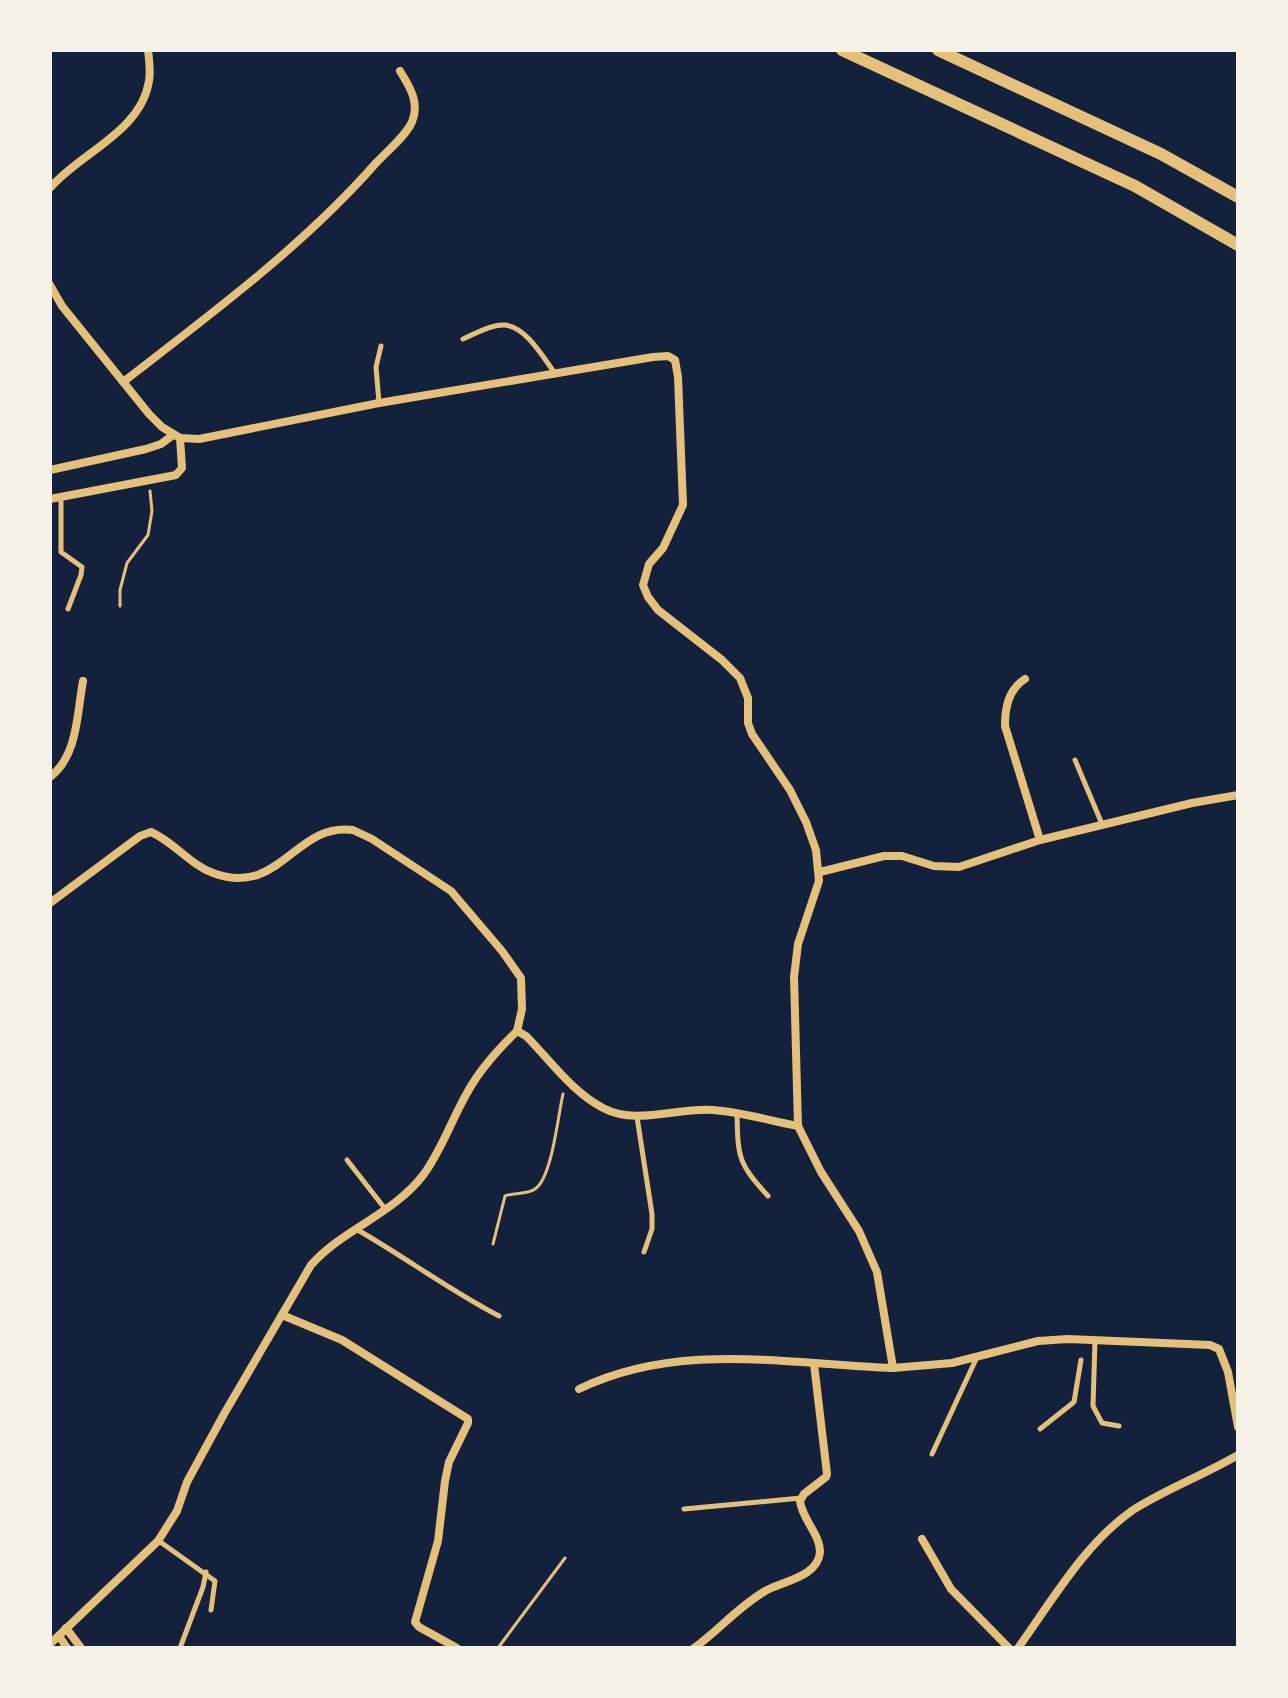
<svg xmlns="http://www.w3.org/2000/svg" width="1288" height="1698" font-family="'Fira Sans Condensed',sans-serif">
	<style>
		.lines { fill: none; stroke-linecap: round; stroke-linejoin: round }
		.path { stroke: #e5c07b; stroke-width: 3 }
		.service { stroke: #e5c07b; stroke-width: 5 }
		.minor { stroke: #e5c07b; stroke-width: 8 }
		.secondary { stroke: #e5c07b; stroke-width: 12 }
	</style>
	<rect width="100%" height="100%" fill="#14213d"/>
	<g class="lines">
		<g class="path">
			<polyline points="120,606 120,590 127,563 148,535 152,511 150,491"/>
			<path d="M493,1244L505,1196C515,1192 526,1195 535,1189C552,1178 558,1115 563,1094"/>
			<polyline points="498,1648 565,1558"/>
		</g>
		<g class="service">
			<path d="M463,339C475,334 491,324 505,325C526,327 543,357 554,372"/>
			<polyline points="379,403 376,367 381,346"/>
			<polyline points="61,497 61,552 82,567 81,575 68,609"/>
			<polyline points="1075,760 1102,824"/>
			<path d="M737,1114C738,1158 738,1163 768,1196"/>
			<polyline points="637,1117 652,1214 652,1229 644,1252"/>
			<polyline points="347,1160 386,1210"/>
			<path d="M356,1229C405,1257 449,1290 499,1316"/>
			<polyline points="1095,1341 1093,1406 1102,1423 1119,1426"/>
			<polyline points="1040,1429 1074,1402 1081,1360"/>
			<polyline points="932,1454 977,1357"/>
			<polyline points="684,1509 801,1498"/>
			<polyline points="159,1541 215,1581 211,1610"/>
			<polyline points="180,1648 203,1587 206,1572"/>
		</g>
		<g class="minor">
			<path d="M50,188C81,152 141,132 149,81C151,71 149,60 148,50"/>
			<polyline points="50,285 62,306 149,414 162,427 180,438 199,439 379,403 653,357 668,356 675,360 678,377 683,505 663,548 649,564 643,585 648,597 658,610 722,660 740,678 748,698 748,723 752,734 790,790 806,822 816,850 819,881 798,944 794,977 798,1126 821,1172 859,1231 877,1272 893,1368 952,1363 1038,1341 1068,1339 1210,1345 1219,1349 1228,1372 1238,1427"/>
			<path d="M123,382C211,314 302,247 376,163C387,151 405,137 412,122C420,103 410,87 400,71"/>
			<polyline points="50,470 146,449 161,444 173,435"/>
			<polyline points="50,499 176,475 182,468 180,438"/>
			<path d="M1025,679C1008,690 1005,708 1005,726L1040,840"/>
			<path d="M50,777C78,756 77,713 83,681"/>
			<polyline points="820,872 884,856 902,856 934,866 959,867 1040,840 1192,803 1238,795"/>
			<path d="M50,903L140,836L151,832C174,842 189,864 213,873C280,898 295,822 353,830L372,839L451,891L502,951L521,978L522,1009L517,1031L526,1036C550,1060 572,1092 603,1108C637,1126 677,1107 713,1110C742,1112 770,1121 798,1126"/>
			<polyline points="282,1315 342,1340 468,1419 468,1423 449,1462 445,1481 438,1541 415,1622 419,1627 457,1648"/>
			<path d="M579,1389C679,1341 786,1364 893,1368"/>
			<polyline points="922,1539 951,1589 1009,1648"/>
			<polyline points="66,1628 81,1648"/>
			<polyline points="59,1636 67,1648"/>
			<path d="M50,1644L158,1541L177,1511L187,1482L224,1414L311,1265C344,1228 393,1215 424,1174C442,1149 452,1119 467,1093C480,1069 498,1050 517,1031"/>
			<path d="M694,1648C719,1630 740,1605 767,1590C783,1581 818,1577 820,1552C820,1534 802,1519 800,1501L804,1494L826,1477L827,1474L814,1364"/>
			<path d="M1018,1648C1052,1601 1084,1544 1133,1510C1166,1489 1204,1475 1238,1455"/>
		</g>
		<g class="secondary">
			<polyline points="842,50 1135,186 1238,245"/>
			<polyline points="938,50 1161,154 1238,197"/>
		</g>
	</g>
	<rect width="1288" height="1698" fill="none" stroke="#f6f1e7" stroke-width="104"/>
</svg>
